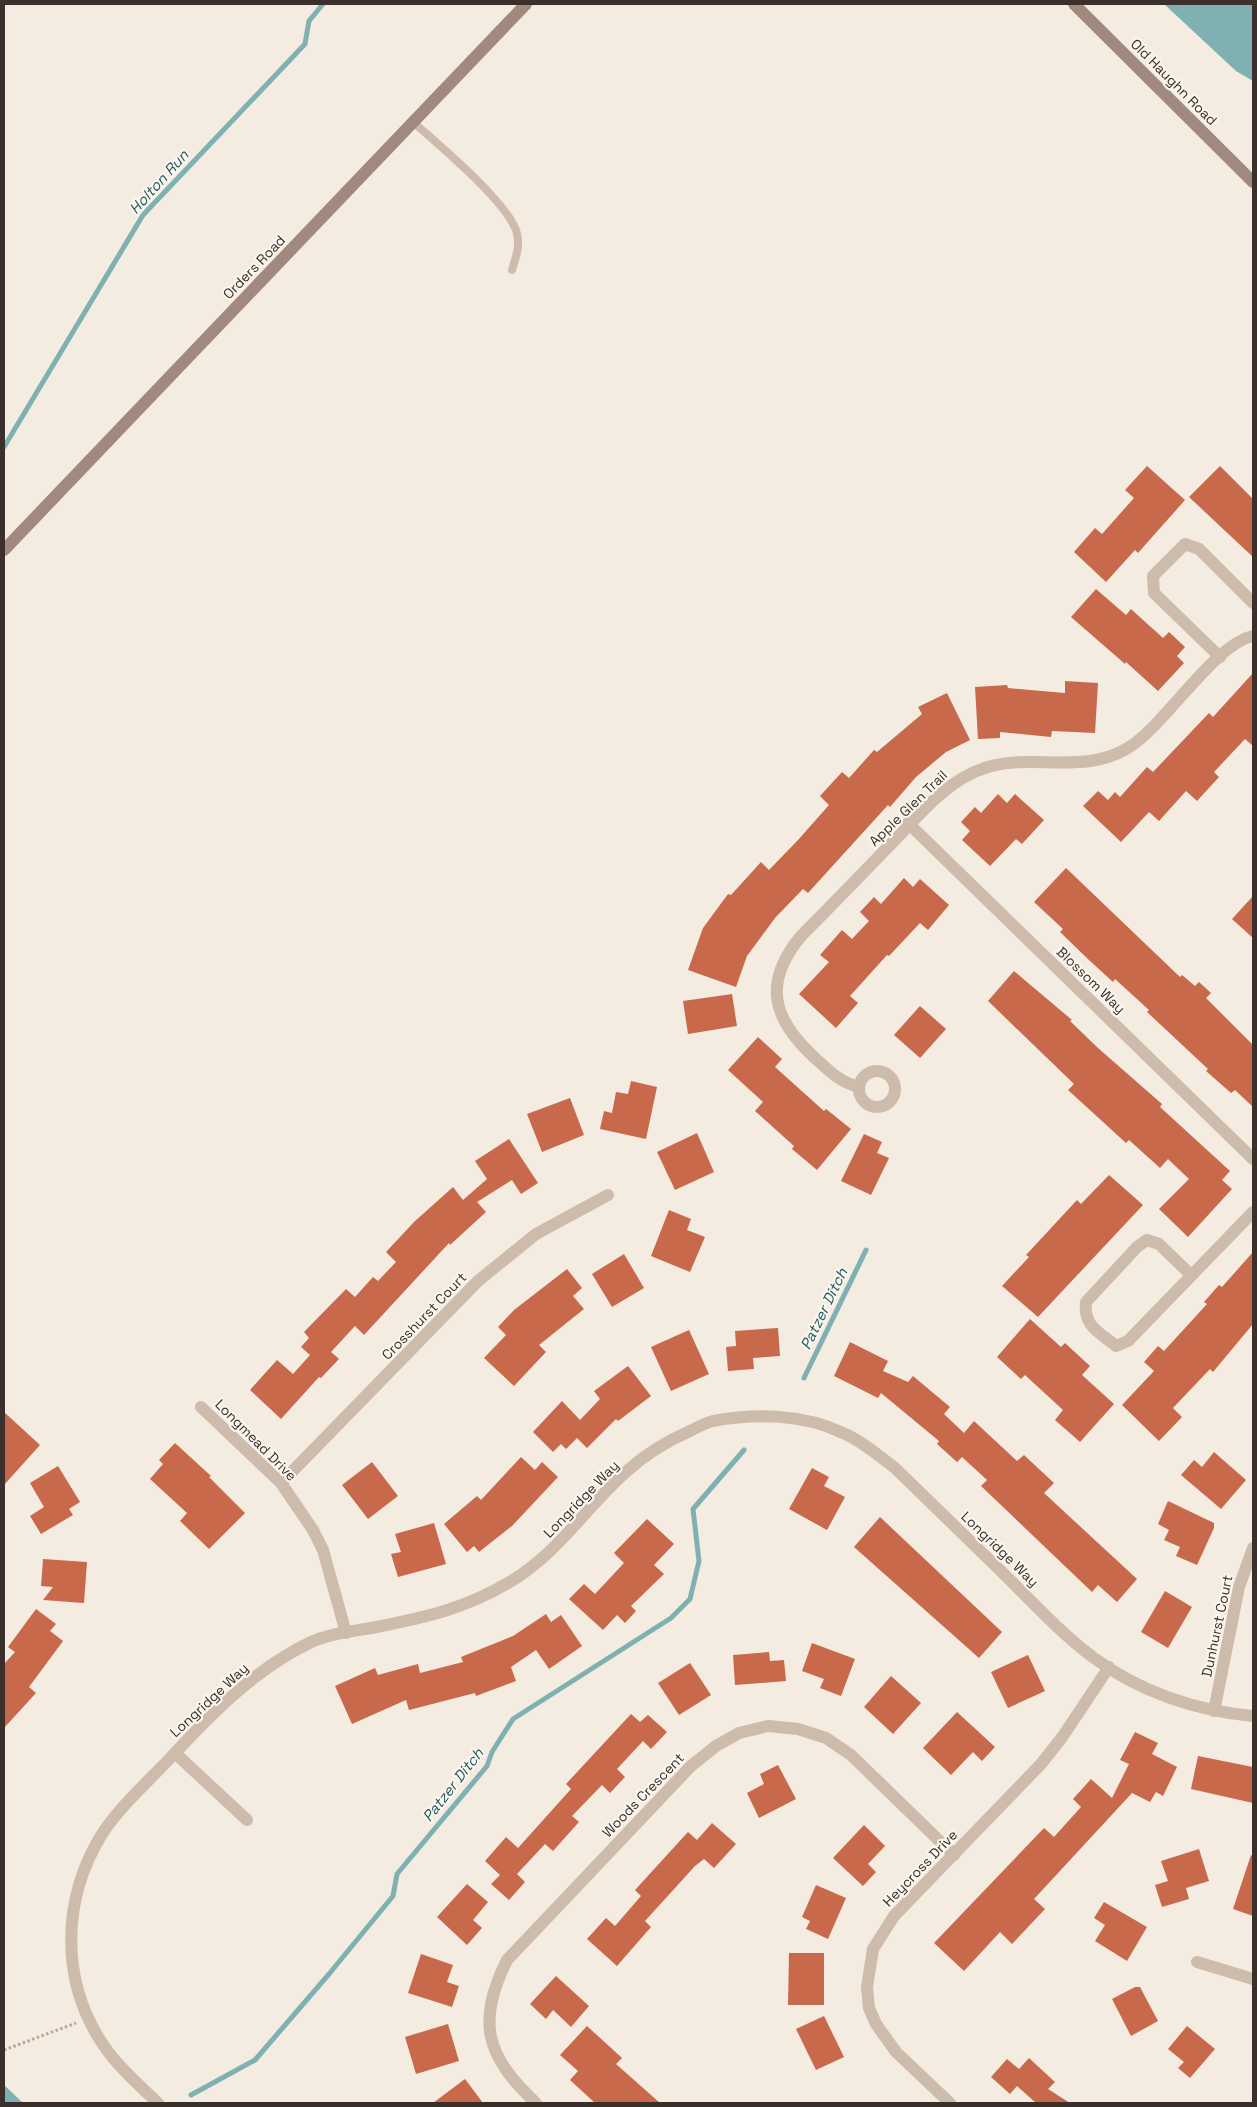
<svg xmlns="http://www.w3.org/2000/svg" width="1257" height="2107" font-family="'Space Grotesk',sans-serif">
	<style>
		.water { fill: #7fb0b2 }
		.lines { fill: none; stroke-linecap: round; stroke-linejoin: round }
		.stream { stroke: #7fb0b2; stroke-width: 5 }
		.building { fill: #c8694b }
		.path { stroke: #b9a596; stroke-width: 3; stroke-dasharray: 2.5 2.5; stroke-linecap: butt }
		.lane { stroke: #cdbbac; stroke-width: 8 }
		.street { stroke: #cdbbac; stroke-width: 12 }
		.secondary { stroke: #a18a7d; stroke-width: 12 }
		.labels { text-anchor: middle; stroke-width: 4.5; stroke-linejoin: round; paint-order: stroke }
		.street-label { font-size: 14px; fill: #3b302b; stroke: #fbf5ee }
		.water-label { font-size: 15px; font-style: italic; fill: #1f5a5e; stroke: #fbf5ee }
	</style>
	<rect width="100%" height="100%" fill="#f4ebe1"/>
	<g class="water">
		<polygon points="1164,4 1253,4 1253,81 1236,71"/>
		<polygon points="4,2085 23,2103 4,2103"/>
	</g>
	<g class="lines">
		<g class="stream">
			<polyline points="4,447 143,215 305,44 309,21 323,4"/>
			<polyline points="804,1378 866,1250"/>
			<polyline points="191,2095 255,2060 329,1974 393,1896 397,1874 487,1766 492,1752 513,1719 671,1618 690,1599 699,1561 693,1509 744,1450"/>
		</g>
	</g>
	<g class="building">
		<polygon points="1147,466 1185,500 1138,553 1135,550 1106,582 1074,552 1095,528 1102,534 1134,498 1125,490"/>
		<polygon points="1220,466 1253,499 1253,557 1189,497"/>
		<polygon points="1096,589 1126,615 1131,609 1163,638 1169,632 1185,647 1177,656 1184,663 1158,691 1126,662 1125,664 1071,617"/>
		<polygon points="1253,673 1253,746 1245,739 1214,772 1219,777 1197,801 1186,791 1159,821 1149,812 1121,842 1083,806 1098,791 1108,800 1115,792 1120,797 1147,767 1153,772 1209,713 1213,717"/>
		<polygon points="1065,681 1098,683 1095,733 1052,731 1051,737 1000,732 1000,738 978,739 975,687 1007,685 1008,688 1065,693"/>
		<polygon points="947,693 970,740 946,752 916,777 890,807 888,805 808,893 803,889 775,918 747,956 736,987 688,970 703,928 728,894 731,895 761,862 769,870 798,840 829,805 820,796 842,772 849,778 874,750 877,752 922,714 918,707"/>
		<polygon points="998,794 1007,803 1015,794 1044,820 1022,844 1016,839 990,866 962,840 970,831 961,822 975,807 981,813"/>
		<polygon points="1066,868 1180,977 1182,975 1195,986 1199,982 1211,993 1206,998 1253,1045 1253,1107 1235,1090 1231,1093 1206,1071 1208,1069 1147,1012 1149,1010 1115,979 1113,982 1089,960 1060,932 1063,929 1034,902"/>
		<polygon points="904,878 913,887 920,879 949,905 928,930 920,923 889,956 887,955 850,996 858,1003 836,1028 799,994 829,962 820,955 842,930 852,939 869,921 860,912 874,897 881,904"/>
		<polygon points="1253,896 1253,938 1232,919"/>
		<polygon points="1014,971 1072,1020 1070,1021 1098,1048 1162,1104 1160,1107 1230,1171 1222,1180 1232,1189 1188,1237 1159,1209 1189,1179 1168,1159 1160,1168 1129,1140 1126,1143 1068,1090 1074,1084 988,1001"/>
		<polygon points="732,994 737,1026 688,1034 683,1001"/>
		<polygon points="920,1006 946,1029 920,1058 894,1035"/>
		<polygon points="758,1037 782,1059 775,1067 824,1111 826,1109 851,1129 817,1170 792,1149 794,1146 755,1111 763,1102 728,1070"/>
		<polygon points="631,1081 657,1087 646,1139 600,1129 604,1111 612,1113 616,1092 628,1094"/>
		<polygon points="570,1098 584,1135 542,1152 527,1114"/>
		<polygon points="697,1133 714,1172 675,1190 657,1152"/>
		<polygon points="864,1134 882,1142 877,1153 889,1158 871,1195 841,1181"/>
		<polygon points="509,1139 538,1183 521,1194 512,1180 477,1202 486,1212 450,1245 449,1243 364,1335 355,1326 331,1352 339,1359 321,1378 319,1377 281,1419 250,1390 277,1360 293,1374 310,1355 301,1347 309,1338 304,1332 346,1289 355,1297 373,1277 378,1281 396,1262 386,1252 414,1222 453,1187 463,1200 487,1179 475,1161"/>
		<polygon points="1109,1175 1143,1205 1038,1317 1002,1286 1029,1257 1026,1255 1077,1200 1081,1204"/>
		<polygon points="669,1210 691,1219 687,1230 705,1237 690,1272 651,1256"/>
		<polygon points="1253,1252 1253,1324 1213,1372 1210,1369 1173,1408 1182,1417 1159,1441 1122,1405 1154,1371 1144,1362 1158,1346 1164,1351 1207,1304 1204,1302 1219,1285 1222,1287"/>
		<polygon points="624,1254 644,1288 612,1307 592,1274"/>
		<polygon points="567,1269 582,1288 573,1296 584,1309 539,1345 546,1352 514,1386 484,1358 506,1335 498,1327 514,1310"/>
		<polygon points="1030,1319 1061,1347 1065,1343 1090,1366 1082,1375 1114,1404 1080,1442 1055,1420 1063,1410 1025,1375 1021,1379 997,1357"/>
		<polygon points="778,1328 780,1356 753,1358 754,1369 728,1371 726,1347 736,1346 735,1331"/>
		<polygon points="689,1330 709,1374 671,1391 651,1347"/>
		<polygon points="850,1342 888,1361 883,1371 908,1382 913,1376 950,1407 944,1414 964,1433 974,1421 1017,1461 1024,1455 1054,1483 1044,1493 1137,1579 1117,1602 1098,1585 1092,1592 981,1486 987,1480 962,1457 957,1462 937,1444 939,1441 881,1393 878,1398 834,1376"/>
		<polygon points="628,1366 651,1396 618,1421 616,1419 587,1448 577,1438 566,1449 561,1444 553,1452 533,1432 562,1401 580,1420 600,1399 594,1391"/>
		<polygon points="4,1412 40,1445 4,1485"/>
		<polygon points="175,1443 211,1476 209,1477 245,1513 209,1549 180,1521 187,1513 150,1479 163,1464 159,1460"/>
		<polygon points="1214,1452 1246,1480 1221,1509 1181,1475 1194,1460 1202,1467"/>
		<polygon points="521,1457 535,1470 542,1462 558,1477 512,1526 479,1552 474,1546 467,1552 444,1524 477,1496 481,1500"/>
		<polygon points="372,1462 398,1496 368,1519 342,1485"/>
		<polygon points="58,1466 80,1502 69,1509 73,1515 41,1534 30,1516 44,1507 30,1483"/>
		<polygon points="812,1468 829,1477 824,1486 845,1497 827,1530 789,1509"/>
		<polygon points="1168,1501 1214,1523 1214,1528 1197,1565 1176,1556 1180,1547 1164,1540 1169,1530 1158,1524"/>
		<polygon points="880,1517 1002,1632 979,1658 854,1547"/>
		<polygon points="647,1519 674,1544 654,1565 664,1574 631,1606 636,1611 625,1623 617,1615 603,1630 569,1599 584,1584 595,1594 624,1563 614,1553"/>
		<polygon points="434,1523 446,1564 398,1577 391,1554 401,1552 395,1534"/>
		<polygon points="43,1559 87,1562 84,1603 43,1600 53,1587 41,1586"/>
		<polygon points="1165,1591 1192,1607 1168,1648 1141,1632"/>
		<polygon points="36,1609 56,1624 50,1631 63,1641 29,1687 36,1693 4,1728 4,1664 15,1652 8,1647"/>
		<polygon points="546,1614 551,1622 561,1615 582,1646 549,1669 536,1650 511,1667 516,1681 476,1696 475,1693 409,1710 406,1700 352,1724 335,1686 375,1668 378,1675 418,1664 420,1673 463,1662 461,1657 513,1636"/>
		<polygon points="812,1643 855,1659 841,1696 820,1688 824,1679 802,1671"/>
		<polygon points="769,1652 770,1661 784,1660 786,1681 735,1685 733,1655"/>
		<polygon points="1028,1655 1045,1691 1008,1708 991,1672"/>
		<polygon points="690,1663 711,1695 679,1715 658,1683"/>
		<polygon points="891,1676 921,1703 893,1734 864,1707"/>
		<polygon points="957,1712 995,1747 982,1761 973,1752 951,1775 923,1748"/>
		<polygon points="631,1714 640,1722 648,1715 667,1732 651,1749 643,1741 617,1769 625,1777 610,1793 602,1785 572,1816 579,1822 553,1851 545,1844 517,1874 525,1882 509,1900 491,1884 500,1875 485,1861 506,1837 518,1848 571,1789 566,1784"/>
		<polygon points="1135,1732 1158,1743 1152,1754 1177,1767 1163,1796 1156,1792 1150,1802 1132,1793 1034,1899 1045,1909 1012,1944 1000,1932 964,1971 934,1943 1044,1828 1054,1837 1081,1807 1073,1799 1091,1779 1112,1798 1129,1764 1120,1760"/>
		<polygon points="1198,1756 1253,1767 1253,1803 1191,1789"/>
		<polygon points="778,1765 796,1799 759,1818 747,1793 764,1784 760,1774"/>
		<polygon points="712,1823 736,1844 714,1868 704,1859 695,1866 645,1921 651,1927 617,1966 587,1939 606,1918 615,1926 641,1896 635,1890 688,1832 697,1840"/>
		<polygon points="864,1825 885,1846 868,1864 876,1872 863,1886 833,1858"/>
		<polygon points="1199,1849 1209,1881 1186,1888 1189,1899 1162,1907 1155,1885 1168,1881 1161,1861"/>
		<polygon points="1251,1855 1253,1856 1253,1916 1233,1909"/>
		<polygon points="467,1884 488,1902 473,1920 482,1928 467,1945 437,1917"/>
		<polygon points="816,1885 846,1898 828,1939 806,1929 810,1921 802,1917"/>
		<polygon points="1104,1902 1147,1927 1127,1961 1095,1941 1105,1925 1094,1918"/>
		<polygon points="789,1953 824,1953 824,2005 788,2005"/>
		<polygon points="421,1954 453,1965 447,1982 459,1986 452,2007 408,1993"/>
		<polygon points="556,1976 589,2006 571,2027 553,2010 546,2019 530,2004"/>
		<polygon points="1135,1987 1140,1987 1158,2021 1131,2036 1112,1999"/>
		<polygon points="824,2016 844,2057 816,2070 796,2029"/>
		<polygon points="448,2024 459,2061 416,2074 405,2037"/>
		<polygon points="587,2026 622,2058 616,2064 660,2103 595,2103 570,2080 578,2071 560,2055"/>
		<polygon points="1187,2026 1215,2049 1190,2078 1178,2068 1184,2062 1168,2049"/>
		<polygon points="1029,2058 1055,2082 1048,2089 1070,2103 1036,2103 1017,2086 1010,2094 991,2077 1007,2059 1019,2069"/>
		<polygon points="465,2079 483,2103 433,2103"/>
	</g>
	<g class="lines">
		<polyline class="path" points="4,2050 76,2023"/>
		<path class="lane" d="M413,122C439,145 504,199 516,230C521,244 516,257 512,270"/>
		<g class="street">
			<polyline points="1220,657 1154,593 1153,576 1185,544 1199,549 1253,603"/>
			<polyline points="908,823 1253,1159"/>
			<circle cx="877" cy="1089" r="18"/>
			<path d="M859,1087C840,1082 829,1071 815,1058C772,1019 762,982 802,935C831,906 860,876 889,846C918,817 946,779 988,767C1035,753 1086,776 1131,746C1167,722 1215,644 1253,636"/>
			<path d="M1191,1275L1159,1244L1147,1240L1137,1247L1086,1302C1083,1326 1099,1332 1116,1346L1128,1341L1253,1212"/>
			<polyline points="201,1407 281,1483 313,1530 323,1550 346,1633"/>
			<polyline points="281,1483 478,1281 536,1234 608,1195"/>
			<polyline points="1214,1711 1239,1587 1253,1548"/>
			<polyline points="175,1753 247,1820"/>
			<polyline points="1197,1962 1253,1979"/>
			<path d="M158,2103C139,2085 117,2066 102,2043C60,1979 62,1899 102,1834C121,1805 150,1780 174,1754C214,1711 256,1669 309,1643C330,1633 355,1631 377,1627C426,1617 464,1609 508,1583C559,1553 584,1509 627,1471C646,1454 667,1441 690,1431C698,1427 705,1423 713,1421C756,1413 804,1414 843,1433C862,1441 879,1456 895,1468C932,1504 968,1539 1005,1575C1033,1603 1062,1634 1094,1658C1140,1692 1197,1711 1253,1716"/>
			<path d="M536,2103C486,2056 476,2023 507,1960L691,1766L716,1746L739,1733L768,1726L798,1729L826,1738L851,1755L954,1855"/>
			<polyline points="950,2103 896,2052 876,2024 869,2008 867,1987 873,1949 894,1916 1041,1764 1063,1736 1109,1667"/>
		</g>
		<g class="secondary">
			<polyline points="1074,4 1253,182"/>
			<polyline points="4,550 526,4"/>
		</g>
	</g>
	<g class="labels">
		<g class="street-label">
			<text transform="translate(1174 82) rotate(45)" y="5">Old Haughn Road</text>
			<text transform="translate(254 267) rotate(-46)" y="5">Orders Road</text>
			<text transform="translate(908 808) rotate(-44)" y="5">Apple Glen Trail</text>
			<text transform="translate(1091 980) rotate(44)" y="5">Blossom Way</text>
			<text transform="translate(424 1316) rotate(-46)" y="5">Crosshurst Court</text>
			<text transform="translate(256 1440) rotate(45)" y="5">Longmead Drive</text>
			<text transform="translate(581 1499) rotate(-46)" y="5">Longridge Way</text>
			<text transform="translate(1000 1549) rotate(44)" y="5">Longridge Way</text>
			<text transform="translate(1217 1626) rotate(-78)" y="5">Dunhurst Court</text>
			<text transform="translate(209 1700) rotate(-43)" y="5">Longridge Way</text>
			<text transform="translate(643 1795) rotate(-46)" y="5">Woods Crescent</text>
			<text transform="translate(920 1868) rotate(-46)" y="5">Heycross Drive</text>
		</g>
		<g class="water-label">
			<text transform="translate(159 182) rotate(-48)" y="5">Holton Run</text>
			<text transform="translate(824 1309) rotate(-64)" y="5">Patzer Ditch</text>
			<text transform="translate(453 1785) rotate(-52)" y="5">Patzer Ditch</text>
		</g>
	</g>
	<rect width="1257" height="2107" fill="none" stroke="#3b302b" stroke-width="10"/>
</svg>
